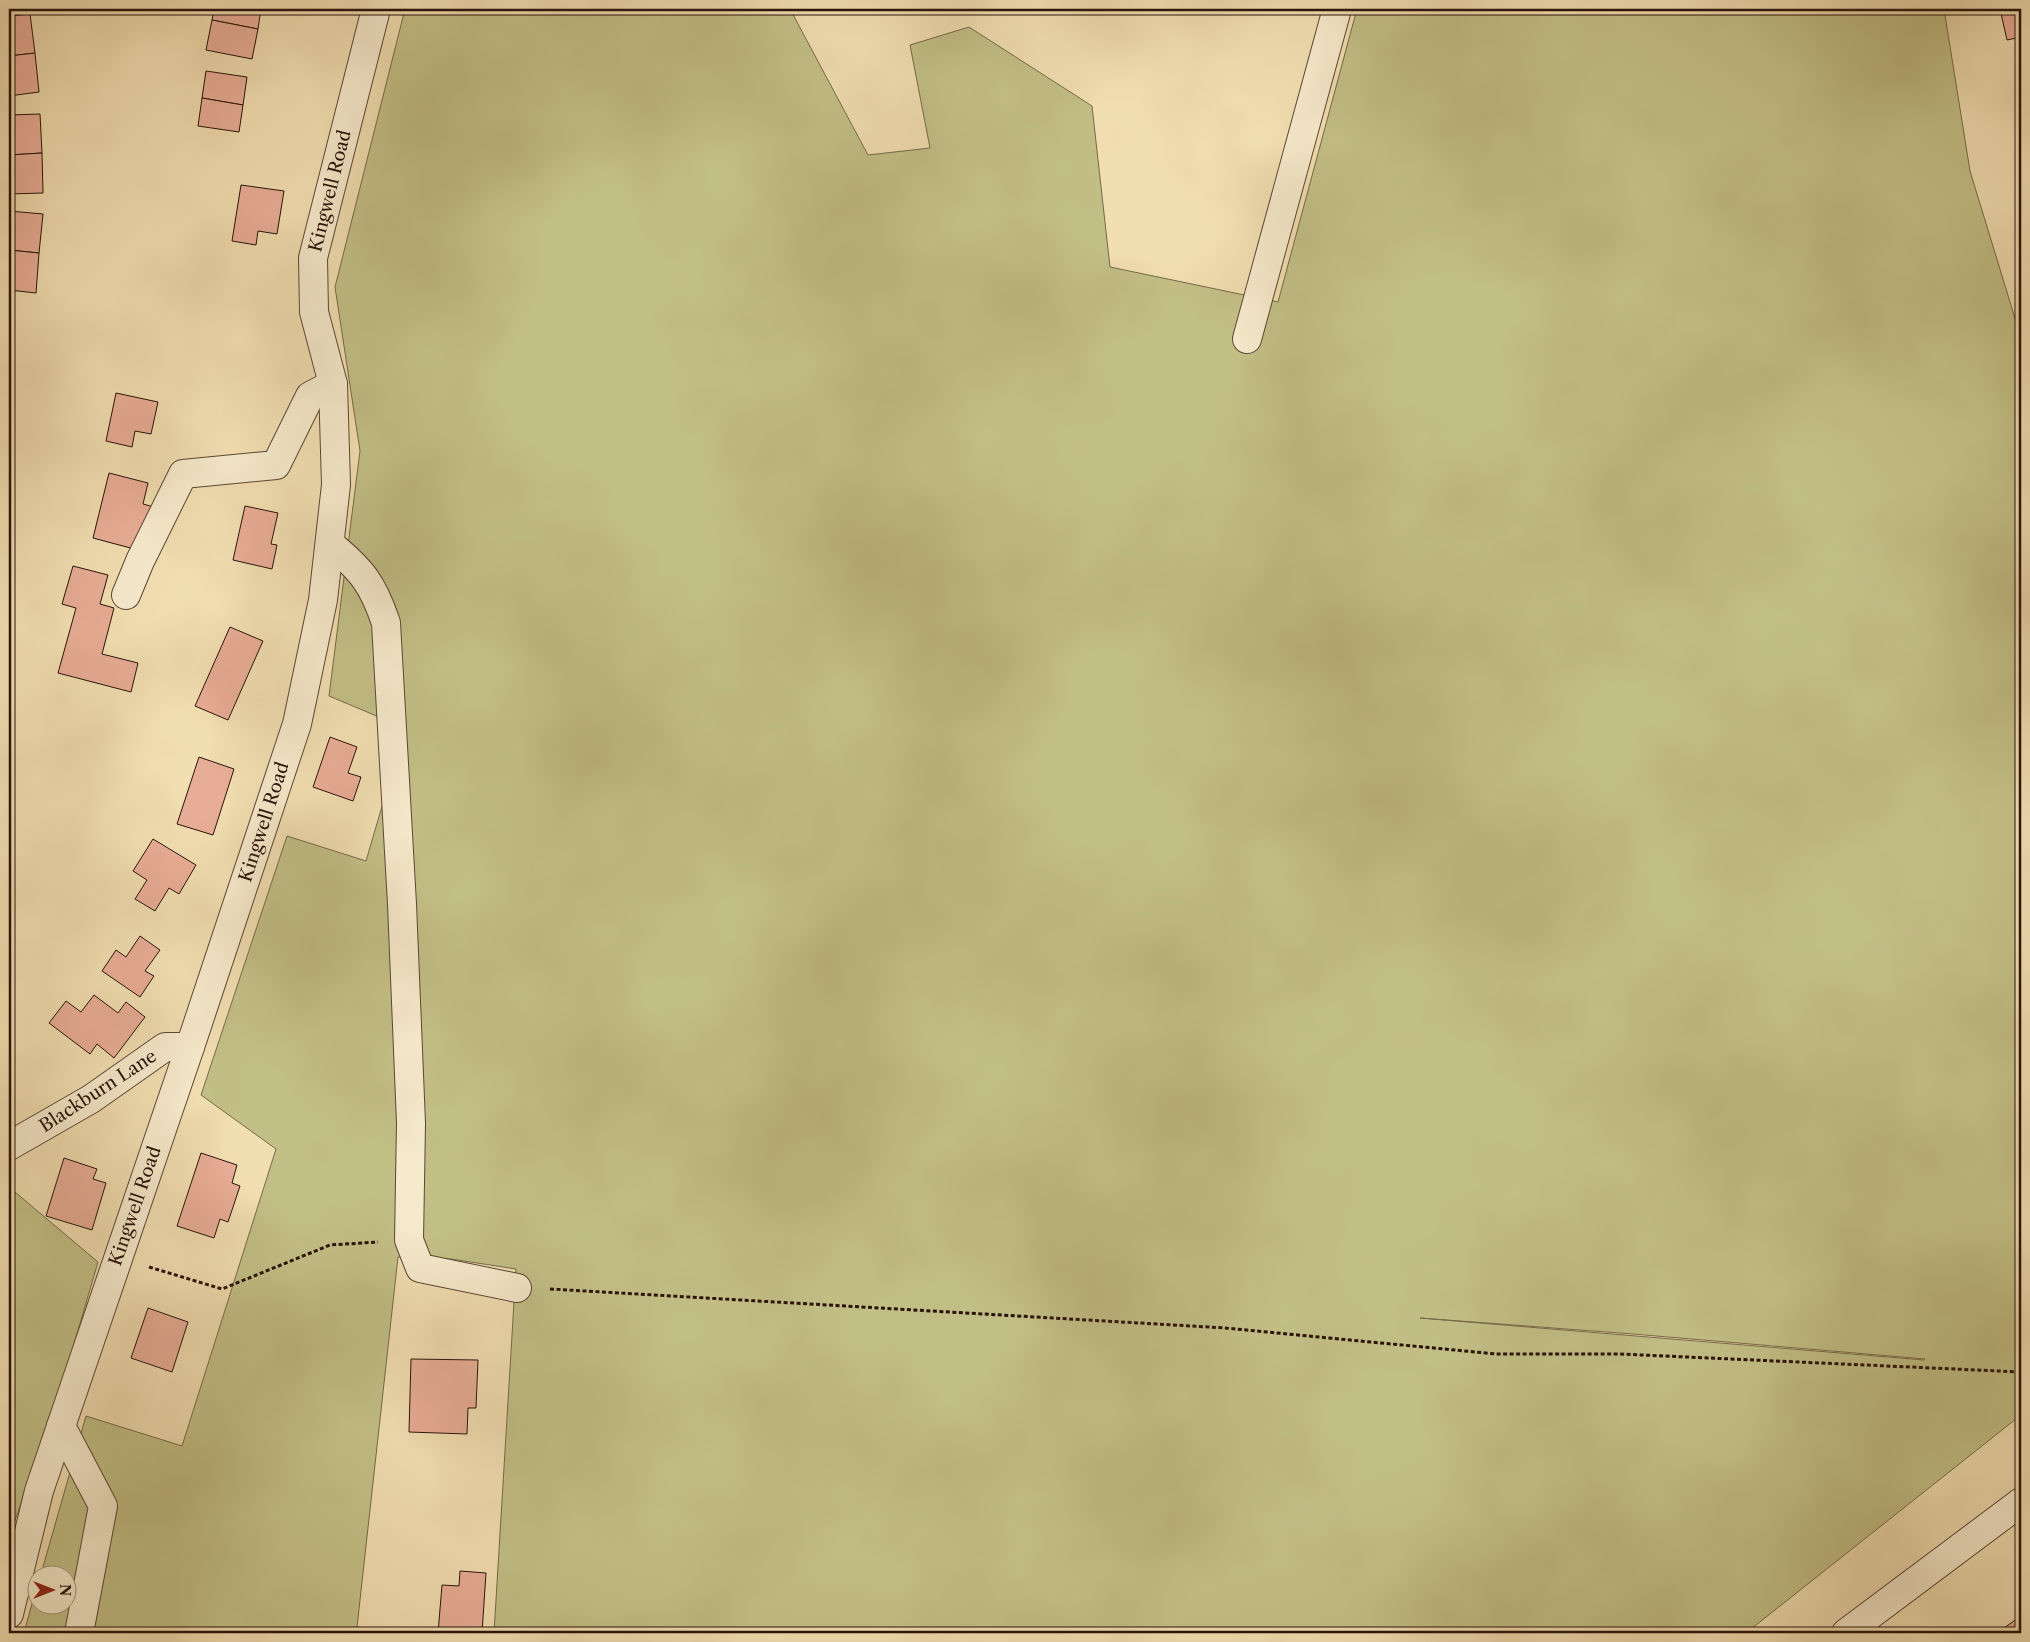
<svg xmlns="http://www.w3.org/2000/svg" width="2030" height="1642" font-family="'Libre Caslon Text',serif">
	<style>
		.green { fill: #c2bf86; stroke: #766948; fill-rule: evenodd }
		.building { fill: #e8ad96; stroke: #29130a }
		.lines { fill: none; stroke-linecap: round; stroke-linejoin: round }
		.minor-casing { stroke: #5b4634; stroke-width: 30 }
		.path { stroke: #29130a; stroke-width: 3; stroke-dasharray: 4 2.5; stroke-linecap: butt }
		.minor { stroke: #f6eacc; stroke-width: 28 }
		.labels { text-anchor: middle; stroke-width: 5; stroke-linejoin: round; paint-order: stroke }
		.street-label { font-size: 18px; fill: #29130a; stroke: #f6eacc }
	</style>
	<rect width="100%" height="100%" fill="#f1deb1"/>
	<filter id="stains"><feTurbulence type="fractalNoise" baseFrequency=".004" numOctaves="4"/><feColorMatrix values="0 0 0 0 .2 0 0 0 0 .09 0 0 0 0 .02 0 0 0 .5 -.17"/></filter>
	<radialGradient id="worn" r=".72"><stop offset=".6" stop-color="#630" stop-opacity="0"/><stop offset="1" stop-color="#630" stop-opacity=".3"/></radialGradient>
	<g class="green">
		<path d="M405,9H790L868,155L930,148L910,45L969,27L1092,106L1110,267L1278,302L1357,9H1944L1970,171L2021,338V1415L1746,1633H494L516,1269L451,1259L398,1257L357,1627L379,1629L378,1633H24L37,1585L38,1604H68V1574H41L86,1416L182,1446L276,1149L201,1095L287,836L366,861L405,728L329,696L360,451L335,287ZM1420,1318L1633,1334L1925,1359L1924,1360Z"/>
		<polygon points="9,1187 98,1262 56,1406 9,1537"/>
	</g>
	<g class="building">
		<polygon points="214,9 261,9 258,29 212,20"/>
		<polygon points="2000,9 2021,9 2021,37 2007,40"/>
		<polygon points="30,14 35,53 9,56 9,16"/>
		<polygon points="212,20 258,29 252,59 206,50"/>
		<polygon points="35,53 39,92 9,96 9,56"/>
		<polygon points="206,71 247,77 243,105 202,98"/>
		<polygon points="202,98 243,105 239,132 198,126"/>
		<polygon points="40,114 42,153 9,155 9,115"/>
		<polygon points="42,153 43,193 9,194 9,155"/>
		<polygon points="241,185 284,191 277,234 258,231 256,245 232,241"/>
		<polygon points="9,211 43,214 39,253 9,250"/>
		<polygon points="9,250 39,253 36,293 9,290"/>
		<polygon points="116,393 158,402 151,434 135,431 132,447 106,441"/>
		<polygon points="109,473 148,483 143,504 154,507 138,550 93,538"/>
		<polygon points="245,506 278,513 271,544 277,545 272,569 233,560"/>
		<polygon points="73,566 108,575 100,604 114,608 102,654 138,663 131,692 58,673 76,608 62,604"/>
		<polygon points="230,627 263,641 228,720 195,706"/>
		<polygon points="330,737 357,747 348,773 361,777 353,801 313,787"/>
		<polygon points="199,757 234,769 213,835 177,824"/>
		<polygon points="153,839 196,865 179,894 169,888 155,911 135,899 147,880 133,871"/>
		<polygon points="140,936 160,950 145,971 154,976 140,997 102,971 116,950 126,957"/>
		<polygon points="94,995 118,1013 126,1002 145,1017 114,1058 97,1044 90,1054 49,1023 66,1001 81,1012"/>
		<polygon points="201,1153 237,1165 232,1183 240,1186 228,1222 220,1219 214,1238 177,1226"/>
		<polygon points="64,1158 97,1169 93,1179 106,1183 92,1230 46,1216"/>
		<polygon points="148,1308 188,1322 172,1372 131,1358"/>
		<polygon points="411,1359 478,1360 476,1408 468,1408 467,1434 409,1432"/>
		<polygon points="460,1571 486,1573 482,1633 438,1633 442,1585 459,1586"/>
		<polygon points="2021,1616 2021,1633 2008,1633 2004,1628"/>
	</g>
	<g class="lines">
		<g class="minor-casing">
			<g id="minor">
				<polyline points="1247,339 1337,9"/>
				<path d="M330,544C362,570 373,584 386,623L402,904L411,1123L409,1240L420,1268L517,1288"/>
				<polyline points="126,595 140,561 183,474 276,465 310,396 333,384"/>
				<polyline points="9,1146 91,1099 165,1047 190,1047"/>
				<polyline points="61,1426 103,1506 79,1633"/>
				<polyline points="9,1614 39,1491 190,1047 297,724 323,600 336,485 333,384 314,312 313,258 376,9"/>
				<polyline points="1846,1633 2021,1502"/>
			</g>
		</g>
		<g class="path">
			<polyline points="149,1267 222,1289 330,1245 378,1242"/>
			<polyline points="550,1289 1225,1328 1496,1354 1620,1354 2021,1372"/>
		</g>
		<use href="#minor" class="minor"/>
	</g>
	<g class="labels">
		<g class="street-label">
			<text transform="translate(330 191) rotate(-76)" y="6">Kingwell Road</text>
			<text transform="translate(264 822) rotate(-72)" y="6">Kingwell Road</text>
			<text transform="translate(98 1091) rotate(-33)" y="6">Blackburn Lane</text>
			<text transform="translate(135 1206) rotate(-71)" y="6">Kingwell Road</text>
		</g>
	</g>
	<rect width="2030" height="1642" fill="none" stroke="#f1deb1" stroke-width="30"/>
	<rect x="10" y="10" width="2010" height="1622" fill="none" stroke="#29130a" stroke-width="2.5"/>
	<rect x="15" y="15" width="2000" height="1612" fill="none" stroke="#29130a"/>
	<g transform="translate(52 1590) rotate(90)"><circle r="24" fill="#f6eacc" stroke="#a4947e"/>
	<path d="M0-4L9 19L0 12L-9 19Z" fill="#8f2418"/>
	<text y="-8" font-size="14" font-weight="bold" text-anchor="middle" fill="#29130a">N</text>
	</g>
	<rect width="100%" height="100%" filter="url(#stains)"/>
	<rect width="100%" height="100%" fill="url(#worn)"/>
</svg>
